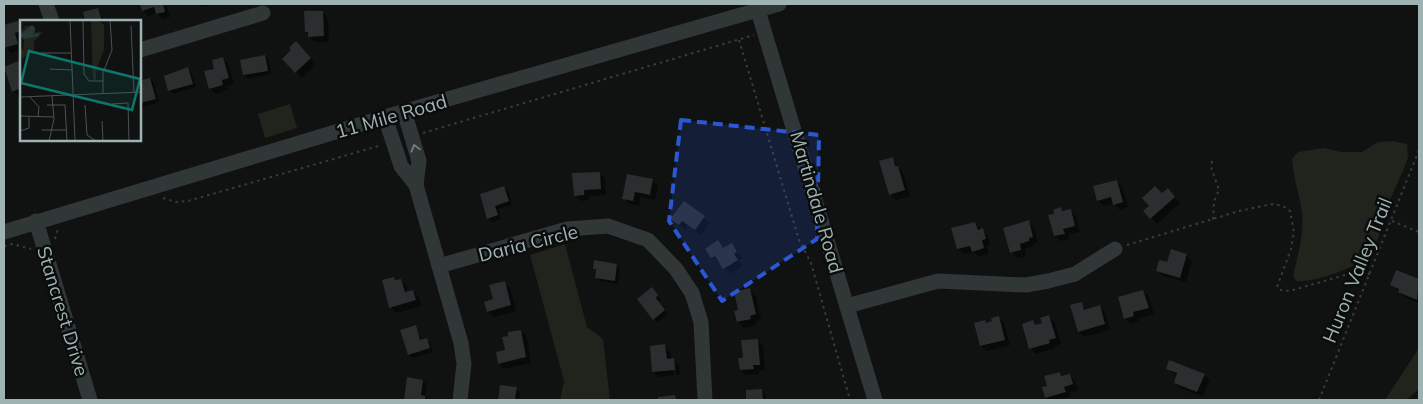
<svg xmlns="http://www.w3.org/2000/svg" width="1423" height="404" font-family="Mulish,sans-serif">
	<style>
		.green { fill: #20241c }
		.shadow { fill: #0007 }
		.building { fill: #2a2e2e }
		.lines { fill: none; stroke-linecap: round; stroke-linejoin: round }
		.path { stroke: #373d3d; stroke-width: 2; stroke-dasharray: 2.5 4; stroke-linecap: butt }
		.minor { stroke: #313636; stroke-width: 15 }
		.oneway { stroke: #6e7b7b }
		.marked { fill: #2a58d4; fill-opacity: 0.2; stroke: #2a58d4; stroke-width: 4; stroke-dasharray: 10 6; stroke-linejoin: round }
		.labels { text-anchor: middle; stroke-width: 5; stroke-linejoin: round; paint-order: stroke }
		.street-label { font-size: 19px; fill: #a0b3b3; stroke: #0b0c0c }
		.inset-road { fill: none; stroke: #4a5252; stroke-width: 1 }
		.view { fill: #0f766e; fill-opacity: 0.15; stroke: #0f766e; stroke-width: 2.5 }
		.inset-edge { fill: none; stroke: #a0b3b3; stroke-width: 2.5 }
	</style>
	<rect width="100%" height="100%" fill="#101111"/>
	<g class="green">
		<polygon points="290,104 297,128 265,138 258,114"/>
		<path d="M1393,141L1407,144L1408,158C1404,170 1398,181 1393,193C1385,212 1381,242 1367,256C1354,269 1313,283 1296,281L1293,275C1298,255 1304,234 1302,213C1300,195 1293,178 1292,159L1298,152L1324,148L1341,152H1362L1378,142Z"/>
		<polygon points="565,244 587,327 603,339 610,400 560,400 564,381 530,255"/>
		<polygon points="1419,348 1419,389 1406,400 1385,400"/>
	</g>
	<g class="shadow">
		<polygon points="141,4 166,4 170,17 163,19 157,13 148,16 143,10"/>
		<polygon points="199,4 211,4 202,7"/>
		<polygon points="98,9 104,21 86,21 84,13"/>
		<polygon points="322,12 328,18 329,42 315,42 306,32"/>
		<polygon points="21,21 21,50 11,53 4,45 4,26"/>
		<polygon points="296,43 316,64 302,78 284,59 293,50"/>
		<polygon points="265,56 269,60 271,74 248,79 244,75 242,61"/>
		<polygon points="222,58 228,64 234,84 227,86 228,90 216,94 210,88 216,69"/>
		<polygon points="21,61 21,96 19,97 13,91 4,68"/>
		<polygon points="188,68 191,72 196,87 173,94 169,90"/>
		<polygon points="150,79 154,83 159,102 140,108 140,84"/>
		<polygon points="892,159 903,173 910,196 896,200 890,194"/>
		<polygon points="600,173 605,179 606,195 589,196 589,200 581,201 575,195"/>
		<polygon points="652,180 658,186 655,200 640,197 639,206 630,204 624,198"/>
		<polygon points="1117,181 1122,187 1128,207 1120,210 1114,204 1104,206 1098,201"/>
		<polygon points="504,188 508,191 512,205 498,209 501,219 492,222 488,218"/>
		<polygon points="1168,190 1180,203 1157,224 1151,218 1162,195"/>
		<polygon points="684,203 710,223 701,235 688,225 685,230 672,219"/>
		<polygon points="1061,209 1064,212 1070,210 1076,216 1080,232 1068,235 1070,239 1061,241 1055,236 1055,214"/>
		<polygon points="1028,222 1034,228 1038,242 1033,244 1034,246 1025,249 1026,256 1017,258 1012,252"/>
		<polygon points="975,223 988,236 990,245 987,246 989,254 979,257 974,252 964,254 958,249"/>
		<polygon points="718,242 724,248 732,245 742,258 739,260 743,266 730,274 720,262 718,263 707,249"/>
		<polygon points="1186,255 1192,261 1186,282 1163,276 1157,270"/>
		<polygon points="617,265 620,269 618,284 600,281 596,277 597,272 594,268"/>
		<polygon points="1397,271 1419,280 1419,303 1405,297 1392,285"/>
		<polygon points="394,278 397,281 401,280 406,286 408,293 413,291 419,297 421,306 396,313 391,307"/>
		<polygon points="504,282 510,288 516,311 494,317 488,312"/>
		<polygon points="750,290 756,296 761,320 755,321 756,325 744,328 738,322 739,311"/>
		<polygon points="1143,291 1149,297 1154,314 1138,318 1139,321 1131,324 1125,318"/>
		<polygon points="655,293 661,300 658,302 668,314 658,322 654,319"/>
		<polygon points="1081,304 1087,310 1099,306 1105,312 1110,330 1085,337 1079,332"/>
		<polygon points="999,317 1004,323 1010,345 987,351 981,346 987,324"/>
		<polygon points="1049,317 1055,323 1061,344 1054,346 1055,348 1036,354 1030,348 1033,322 1037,326 1043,324"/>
		<polygon points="415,326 422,341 426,339 430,343 433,352 412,358 409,354"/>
		<polygon points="521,331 527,337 531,363 504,369 499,363"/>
		<polygon points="757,340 763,346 765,370 758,371 759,374 746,375 741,370 744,359"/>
		<polygon points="664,346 670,352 672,360 679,366 680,375 676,375 676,364 673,364 674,375 659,377 653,371"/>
		<polygon points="1167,368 1204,375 1210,380 1203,397 1181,388 1175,383 1177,376"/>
		<polygon points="1060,373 1063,377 1069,375 1075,381 1078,390 1069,393 1071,397 1049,400 1046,397 1048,387"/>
		<polygon points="408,379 423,381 427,384 425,397 428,400 405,400"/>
		<polygon points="501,386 516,389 520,392 519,400 499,400"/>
		<polygon points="762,390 765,394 766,400 748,400 747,391"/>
	</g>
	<g class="building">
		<polygon points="140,4 163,4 165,12 156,14 154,7 142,11"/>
		<polygon points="98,8 102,21 85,21 83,12"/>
		<polygon points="304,11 323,11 324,36 308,37 308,32 305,32"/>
		<polygon points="21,20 21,31 15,33 18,44 4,48 4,25"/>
		<polygon points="296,41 311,58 295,73 282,59 291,50 289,48"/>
		<polygon points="265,55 268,71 243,75 240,60"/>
		<polygon points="223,57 229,78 222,80 223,85 209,89 204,71 214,69 212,60"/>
		<polygon points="21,60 21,88 12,92 4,67"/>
		<polygon points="188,67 193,84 168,91 164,76"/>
		<polygon points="150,78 156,99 140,103 140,84 143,83 142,80"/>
		<polygon points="893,157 895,166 898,166 905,190 889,195 879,161"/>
		<polygon points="600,172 601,189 584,190 584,195 574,196 572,173"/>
		<polygon points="627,174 653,179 650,195 635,192 633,201 622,199"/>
		<polygon points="1117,180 1123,202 1113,205 1111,197 1097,201 1093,186"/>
		<polygon points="504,186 509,201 495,206 498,215 487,219 480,194"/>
		<polygon points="1155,186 1162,193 1168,188 1175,197 1150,219 1143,211 1149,206 1142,198"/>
		<polygon points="684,201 705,216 695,230 682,221 679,225 670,219"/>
		<polygon points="1061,207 1062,211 1071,209 1075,226 1063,229 1065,234 1054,236 1048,215 1054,214 1053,210"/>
		<polygon points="1029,220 1033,237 1029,238 1029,241 1020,244 1021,250 1010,253 1003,228"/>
		<polygon points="975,222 978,230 983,228 986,239 982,240 984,248 972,252 970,246 957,249 951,228"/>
		<polygon points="718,240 723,248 732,243 737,252 734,254 738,260 723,269 715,256 711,258 705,249"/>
		<polygon points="1171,249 1187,254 1180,278 1156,271 1159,260 1167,262"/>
		<polygon points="594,260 617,264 615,281 595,278 596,269 593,269"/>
		<polygon points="1396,270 1419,279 1417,300 1398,292 1399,289 1390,285"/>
		<polygon points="394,277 395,280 401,279 405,292 413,290 416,300 389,308 382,280"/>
		<polygon points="505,281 511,305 487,312 484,302 493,299 489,285"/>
		<polygon points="652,287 658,295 656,298 665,310 653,320 637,299"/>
		<polygon points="750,288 756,314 750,316 751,319 737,322 734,311 738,310 734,292"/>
		<polygon points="1143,290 1149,308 1133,312 1134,316 1124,319 1118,297"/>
		<polygon points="1082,302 1084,310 1100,305 1105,324 1078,332 1070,305"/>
		<polygon points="1049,315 1056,338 1049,340 1050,343 1029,349 1022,324 1033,320 1035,325 1042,323 1040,318"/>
		<polygon points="999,316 1005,340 980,346 974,323 985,320 986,323 992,321 991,318"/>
		<polygon points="416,325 420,340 427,338 430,348 408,355 400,330"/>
		<polygon points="521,330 526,357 498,364 496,352 505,350 502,337 508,336 508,332"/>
		<polygon points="758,339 760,365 753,365 754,369 740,370 738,358 743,358 741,340"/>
		<polygon points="665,344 667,359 674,358 675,370 652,372 650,346"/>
		<polygon points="1169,360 1205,374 1197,392 1174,383 1177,373 1166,369"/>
		<polygon points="1060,372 1061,376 1070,374 1073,384 1064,387 1066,392 1045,398 1042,387 1047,386 1044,376"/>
		<polygon points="407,377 423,380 421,395 425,396 425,400 404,400"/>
		<polygon points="500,385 517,387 515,400 498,400"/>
		<polygon points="762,389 763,400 746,400 746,390"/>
		<polygon points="675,395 676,400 658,400 658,397"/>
	</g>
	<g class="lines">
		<g class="path">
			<polyline points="739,40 799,240 811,263 850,400"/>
			<polyline points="423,133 754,35"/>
			<polyline points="1212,161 1211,167 1219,190 1214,201 1213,220"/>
			<polyline points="163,198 176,202 188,201 382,145"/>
			<polyline points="1392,221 1419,232"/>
			<polyline points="55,239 58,229"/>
			<polyline points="1127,245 1239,211 1272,204 1283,206 1290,211 1294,232 1291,249 1277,287 1281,290 1290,291 1355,272 1370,274"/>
			<polyline points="4,246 13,244 31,249"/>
			<polyline points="1319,400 1419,150"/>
		</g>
		<g class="minor">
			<polyline points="46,4 52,21"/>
			<polyline points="756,4 875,400"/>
			<polyline points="140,50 263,13"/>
			<polyline points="404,111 419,161 416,185"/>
			<polyline points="385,117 401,166 416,185 461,343 464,364 460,400"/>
			<polyline points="36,221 90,400"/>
			<polyline points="4,232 385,117 779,4"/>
			<polyline points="439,266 567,229 608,226 648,240 676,269 692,293 701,322 705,400"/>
			<polyline points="847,306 938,281 1026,285 1048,281 1075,274 1115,249"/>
		</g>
	</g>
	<defs><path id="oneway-chevron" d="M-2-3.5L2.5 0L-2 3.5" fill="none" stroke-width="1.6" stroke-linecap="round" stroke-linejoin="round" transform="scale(1.25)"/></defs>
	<use class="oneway" href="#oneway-chevron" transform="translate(415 148) rotate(-106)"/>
	<path class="marked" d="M681,120L819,135L817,239L722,301L669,221Z"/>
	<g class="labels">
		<g class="street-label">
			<text transform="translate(391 116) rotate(-16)" y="7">11 Mile Road</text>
			<text transform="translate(817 202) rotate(74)" y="7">Martindale Road</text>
			<text transform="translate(528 243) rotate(-14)" y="7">Daria Circle</text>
			<text transform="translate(1357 270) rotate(-68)" y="7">Huron Valley Trail</text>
			<text transform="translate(63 311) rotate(73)" y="7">Stancrest Drive</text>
		</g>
	</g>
	<g transform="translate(20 20)">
		<rect width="121" height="121" fill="#101111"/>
		<path d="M71,0H78L84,5V30L76,50V60H73ZM5,6H14L16,13L23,12L14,21V30L2,39L0,29L3,30L4,21L0,14Z" fill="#20241c"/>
		<path d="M12,5L15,8L13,15L19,12V16L4,19L0,15Z" fill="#293a36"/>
		<path class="inset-road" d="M50,0L55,121M63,0L64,54L69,61H83M111,6L114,72M21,33H51M30,49L52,50M83,74V53L92,30L90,0M0,77L122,72M10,77L19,87L18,97M92,84L108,83L109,121M27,85H45L47,121M65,85L67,115L76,121M0,96L34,97M82,101L83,121M22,110H46M0,111L9,108V96M29,121L34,99L32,76M76,121H108"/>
		<path class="view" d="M9,31L120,59L112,90L1,63Z"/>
		<rect width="121" height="121" class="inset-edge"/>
	</g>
	<rect width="1423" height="404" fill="none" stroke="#a0b3b3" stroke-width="10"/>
</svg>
